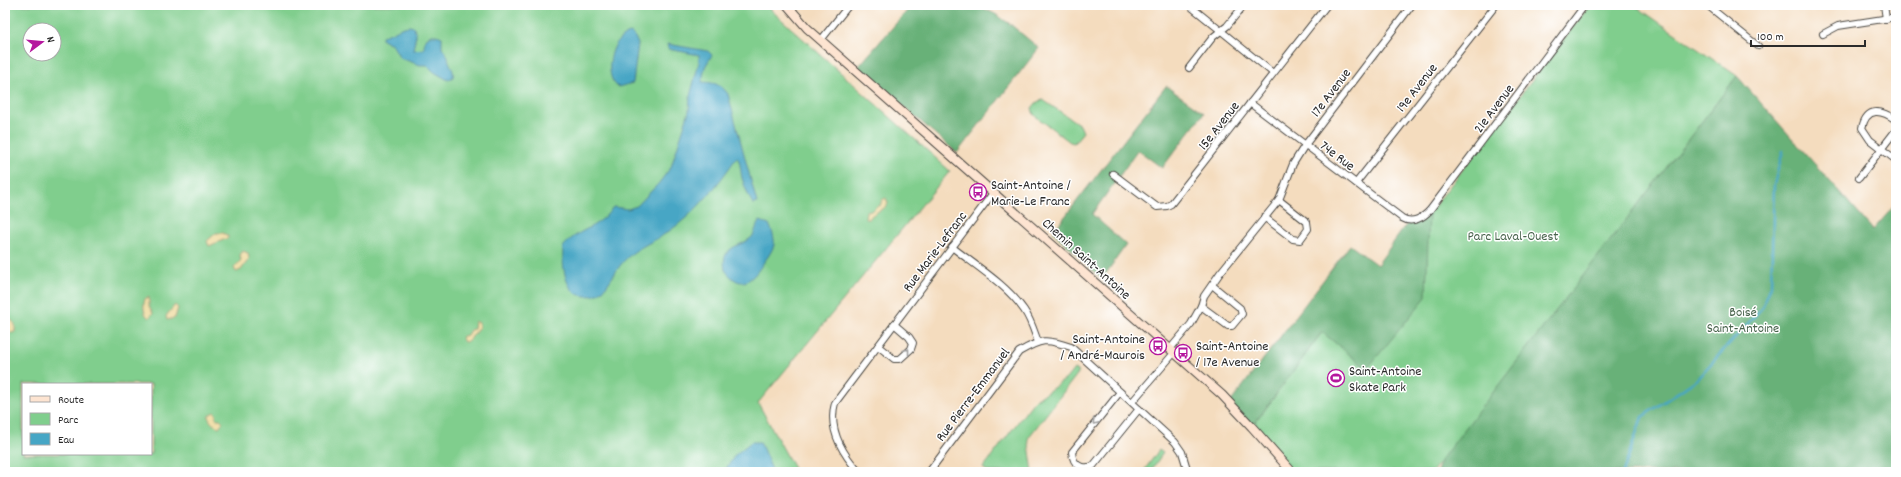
<svg xmlns="http://www.w3.org/2000/svg" width="1901" height="477" font-family="Dekko,sans-serif">
	<style>
		.green { fill: #80ce8d; stroke: #567c5c; fill-rule: evenodd }
		.forest { fill: #68b178; stroke: #4a6e52 }
		.sand { fill: #eeda9e; stroke: #8c8264 }
		.water { fill: #46a6c5; stroke: #386878 }
		.lines { fill: none; stroke-linecap: round; stroke-linejoin: round }
		.stream { stroke: #46a6c5; stroke-width: 2.5 }
		.street-casing { stroke: #494641; stroke-width: 8 }
		.secondary-casing { stroke: #494641; stroke-width: 10 }
		.street { stroke: #fff; stroke-width: 6 }
		.secondary { stroke: #fde4d1; stroke-width: 8 }
		.oneway { stroke: #a0a0a0 }
		.labels { text-anchor: middle; stroke-width: 3; stroke-linejoin: round; paint-order: stroke }
		.street-label { font-size: 14px; fill: #2b2b2b; stroke: #fff }
		.poi-label { font-size: 14px; fill: #2b2b2b; stroke: #fff; text-anchor: start }
		.park-label { font-size: 14px; fill: #49644d; stroke: #fff }
	</style>
	<rect width="100%" height="100%" fill="#fff"/>
	<filter id="ink" filterUnits="userSpaceOnUse"><feTurbulence type="fractalNoise" baseFrequency=".025" numOctaves="2"/><feDisplacementMap in="SourceGraphic" scale="8" xChannelSelector="R" yChannelSelector="G"/><feConvolveMatrix kernelMatrix="1 2 1 2 8 2 1 2 1" color-interpolation-filters="sRGB"/></filter>
	<filter id="wash" filterUnits="userSpaceOnUse"><feTurbulence type="fractalNoise" baseFrequency=".012" numOctaves="4" result="noise"/><feDisplacementMap in="SourceGraphic" scale="16" xChannelSelector="R" yChannelSelector="G"/><feGaussianBlur stdDeviation="0.9" result="paint"/><feColorMatrix in="noise" values="0 0 0 0 0 0 0 0 0 0 0 0 0 0 0 0 0 1.4 0 .05"/><feComposite in="paint" operator="in"/></filter>
	<g filter="url(#wash)">
		<rect width="100%" height="100%" fill="#f4dcbe"/>
		<g class="green">
			<path d="M5,5H771V10L950,171L758,403L796,472H5ZM30,30H54V54H30ZM23,384H151V454H23Z"/>
			<polygon points="1590,5 1634,5 1737,76 1530,347 1432,472 1292,472 1252,427 1322,332 1429,213"/>
			<polygon points="1043,100 1080,125 1083,132 1074,143 1070,142 1034,115 1032,108 1037,102"/>
			<polygon points="1074,369 1079,372 1028,438 1033,472 988,472 983,468 1034,401 1066,379"/>
			<polygon points="1159,450 1163,453 1150,472 1143,472"/>
		</g>
		<g class="forest">
			<polygon points="912,5 977,5 995,14 1010,24 1039,48 957,153 858,67"/>
			<polygon points="1737,76 1873,230 1896,204 1896,472 1437,472 1440,461"/>
			<polygon points="1166,86 1204,113 1162,168 1138,150 1092,214 1126,245 1102,279 1053,232"/>
			<polygon points="1429,213 1426,297 1367,369 1322,332 1252,427 1227,407 1350,245 1377,265 1409,221"/>
		</g>
		<g class="sand">
			<path d="M886,198L888,203C885,211 873,211 869,219H865L866,211L873,210L877,206H880L882,200Z"/>
			<polygon points="216,233 223,233 228,236 228,238 209,246 207,241"/>
			<polygon points="243,251 248,253 249,259 241,270 236,272 234,268 241,260 240,255"/>
			<path d="M149,296V306L153,313L149,318C143,314 143,305 145,299Z"/>
			<polygon points="175,305 178,308 175,318 167,320 166,316"/>
			<polygon points="8,317 15,324 15,332 11,333 5,329 5,323"/>
			<polygon points="475,321 479,323 479,327 469,341 464,342 461,337 467,335 470,330 474,329"/>
			<path d="M214,412L217,415L215,417L217,419H220L223,422L219,427C213,425 208,421 209,415Z"/>
		</g>
		<g class="water">
			<path d="M409,26L414,27L416,35L413,50L424,49C424,36 431,32 442,37V47L448,56C448,64 455,69 453,77L448,80L434,72L427,65H420L400,58L392,44L382,39V36C392,34 399,27 409,26Z"/>
			<path d="M631,33L635,37L638,44L633,83L618,87C602,76 611,35 631,33Z"/>
			<path d="M667,44L708,51L712,55L705,67L702,82C714,83 720,83 728,94L757,203L753,204C748,196 745,187 742,178C740,170 741,163 737,157C717,186 697,212 668,232C655,241 638,247 627,258C617,267 612,280 603,290C598,295 593,296 586,296C564,296 562,264 563,247C578,228 599,229 613,207L628,209L637,206L659,183L671,167L689,111L690,96L699,62V55L668,49Z"/>
			<path d="M760,221L769,224C772,231 775,238 774,245C772,251 768,257 764,262C753,279 742,293 725,270C720,246 738,248 751,238C756,233 755,226 760,221Z"/>
			<polygon points="751,442 760,442 773,472 724,472 735,455"/>
		</g>
		<g class="lines">
			<polyline class="stream" points="1623,472 1642,417 1696,380 1762,308 1771,286 1774,184 1783,151"/>
		</g>
	</g>
	<g filter="url(#ink)">
		<g class="lines">
			<g class="street-casing">
				<g id="street">
					<polyline points="1189,5 1273,73"/>
					<polyline points="1707,5 1758,46"/>
					<polyline points="1884,5 1886,19"/>
					<polyline points="1823,34 1838,26 1896,17"/>
					<polyline points="821,40 849,5"/>
					<polyline points="1189,68 1213,37 1227,26 1244,5"/>
					<path d="M1250,103L1402,218C1412,224 1423,218 1430,210L1585,5"/>
					<path d="M1896,120C1882,110 1867,106 1862,128L1870,140L1896,160"/>
					<polyline points="1113,174 1157,207 1167,206 1171,204 1327,5"/>
					<polyline points="1859,178 1896,130"/>
					<polyline points="1356,183 1496,5"/>
					<polyline points="1264,217 1293,239 1300,240 1308,229 1307,222 1279,200"/>
					<path d="M952,247C976,266 1007,285 1024,310C1031,320 1034,331 1038,342"/>
					<polyline points="1201,306 1228,326 1232,326 1242,314 1240,308 1212,285"/>
					<polyline points="878,346 894,359 900,359 911,349 913,343 909,337 894,324"/>
					<polyline points="1170,349 1191,324 1201,306 1204,296 1220,273 1279,200 1293,164 1305,145 1412,5"/>
					<path d="M1120,392L1072,452C1073,465 1081,470 1093,466L1139,409"/>
					<polyline points="1132,402 1174,353"/>
					<path d="M859,472C842,453 828,428 835,403L993,193"/>
					<path d="M929,472L1019,352C1041,339 1046,338 1071,347L1175,442L1182,452L1188,472"/>
				</g>
			</g>
			<g class="secondary-casing">
				<polyline id="secondary" points="787,5 807,28 1222,395 1252,427 1292,472"/>
			</g>
			<use href="#street" class="street"/>
			<use href="#secondary" class="secondary"/>
		</g>
		<defs><path id="oneway-chevron" d="M-2-3.5L2.5 0L-2 3.5" fill="none" stroke-width="1.6" stroke-linecap="round" stroke-linejoin="round"/></defs>
		<g class="oneway">
			<use href="#oneway-chevron" transform="translate(907 351) rotate(-52)"/>
			<use href="#oneway-chevron" transform="translate(1095 422) rotate(130)"/>
		</g>
	</g>
	<defs>
		<g id="bus-ring" transform="scale(0.9)"><circle r="9.5" fill="#fff" stroke="#b5179e" stroke-width="1.5"/><path d="M-5-6H5V4H4V6H2V4H-2V6H-4V4H-5ZM-3.5-4V0h7V-4ZM-3.5 1.2v1.5H-2V1.2ZM2 1.2v1.5H3.5V1.2Z" fill="#b5179e"/></g>
		<g id="stadium-ring" transform="scale(0.9)"><circle r="9.5" fill="#fff" stroke="#b5179e" stroke-width="1.5"/><path d="M0-5a6.5 5 0 1 0 0 10a6.5 5 0 1 0 0-10ZM-3.5-1.8h7v3.6h-7Z" fill="#b5179e"/></g>
	</defs>
	<g fill-rule="evenodd">
		<use href="#bus-ring" x="978" y="192"/>
		<use href="#bus-ring" x="1158" y="346"/>
		<use href="#bus-ring" x="1183" y="353"/>
		<use href="#stadium-ring" x="1336" y="378"/>
	</g>
	<g class="labels">
		<g class="street-label">
			<text transform="translate(1416 87) rotate(-52)" y="5">19e Avenue</text>
			<text transform="translate(1330 92) rotate(-53)" y="5">17e Avenue</text>
			<text transform="translate(1493 108) rotate(-53)" y="5">21e Avenue</text>
			<text transform="translate(1218 125) rotate(-52)" y="5">15e Avenue</text>
			<text transform="translate(1338 155) rotate(37)" y="5">74e Rue</text>
			<text transform="translate(934 251) rotate(-53)" y="5">Rue Marie-Lefranc</text>
			<text transform="translate(1087 258) rotate(42)" y="5">Chemin Saint-Antoine</text>
			<text transform="translate(972 394) rotate(-53)" y="5">Rue Pierre-Emmanuel</text>
		</g>
		<g class="poi-label">
			<text x="991" y="189">Saint-Antoine /<tspan x="991" dy="16">Marie-Le Franc</tspan></text>
			<text x="1145" y="343" text-anchor="end">Saint-Antoine<tspan x="1145" dy="16">/ André-Maurois</tspan></text>
			<text x="1196" y="350">Saint-Antoine<tspan x="1196" dy="16">/ 17e Avenue</tspan></text>
			<text x="1349" y="375">Saint-Antoine<tspan x="1349" dy="16">Skate Park</tspan></text>
		</g>
		<g class="park-label">
			<text x="1513" y="240">Parc Laval-Ouest</text>
			<text x="1743" y="316">Boisé<tspan x="1743" dy="16">Saint-Antoine</tspan></text>
		</g>
	</g>
	<rect width="1901" height="477" fill="none" stroke="#fff" stroke-width="20"/>
	<rect x="22" y="383" width="130" height="72" fill="#ffffff" stroke="#aaaaaa"/>
	<rect x="30" y="396" width="20" height="6" fill="#fde4d1" stroke="#aaaaaa"/>
	<text x="58" y="403" font-size="12" fill="#2b2b2b">Route</text>
	<rect x="30" y="413" width="20" height="12" fill="#80ce8d" stroke="#aaaaaa"/>
	<text x="58" y="423" font-size="12" fill="#2b2b2b">Parc</text>
	<rect x="30" y="433" width="20" height="12" fill="#46a6c5" stroke="#aaaaaa"/>
	<text x="58" y="443" font-size="12" fill="#2b2b2b">Eau</text>
	<g transform="translate(42 42) rotate(74)"><circle r="19" fill="#ffffff" stroke="#aaaaaa"/>
	<path d="M0-3L7 15L0 10L-7 15Z" fill="#b5179e"/>
	<text y="-6" font-size="11" font-weight="bold" text-anchor="middle" fill="#2b2b2b">N</text>
	</g>
	<path d="M1751 40v6h114v-6" fill="none" stroke="#2b2b2b" stroke-width="2"/>
	<text x="1757" y="40" font-size="12" fill="#2b2b2b" stroke="#ffffff" stroke-width="3" paint-order="stroke">100 m</text>
</svg>
